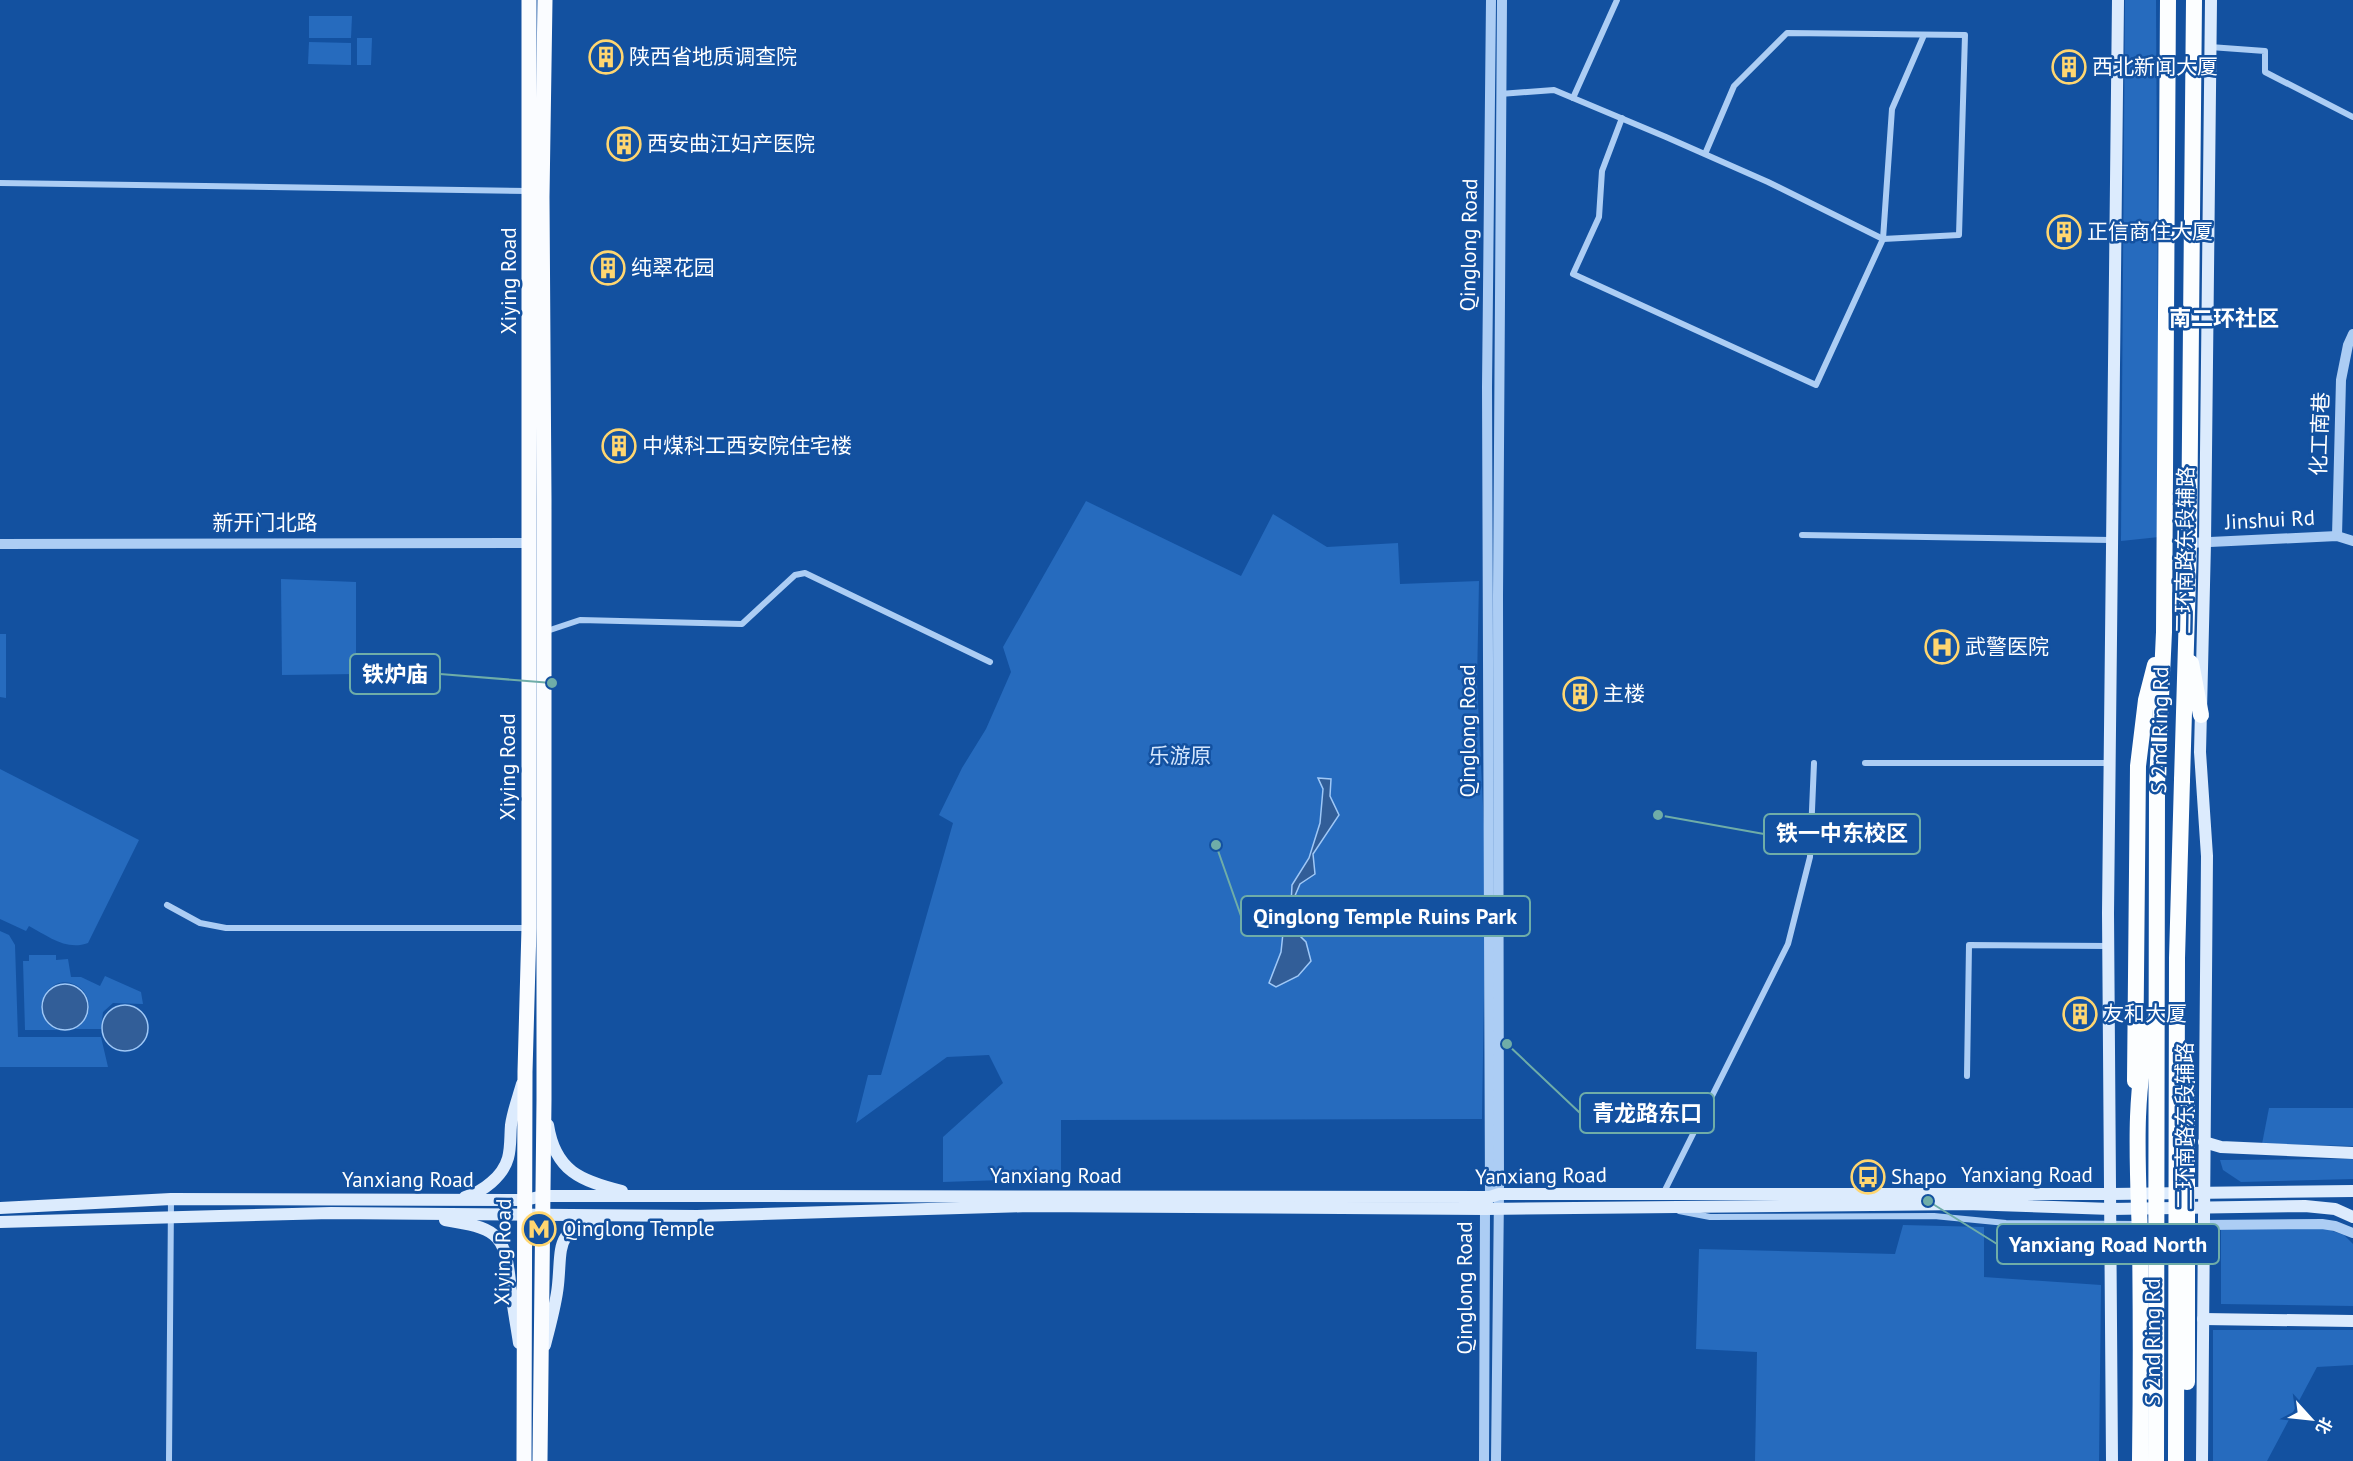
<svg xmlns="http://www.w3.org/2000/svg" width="2353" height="1461" font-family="'PT Sans','Noto Sans SC',sans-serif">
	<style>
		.green { fill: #266bbe }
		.water { fill: #325e98; stroke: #9fc8f7; stroke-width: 1.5 }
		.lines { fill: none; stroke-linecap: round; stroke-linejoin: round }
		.minor { stroke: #accdf4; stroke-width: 6 }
		.tertiary { stroke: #accdf4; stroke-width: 10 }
		.secondary { stroke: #dcebfd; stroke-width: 12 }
		.primary { stroke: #fafcff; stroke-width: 15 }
		.trunk { stroke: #fcfeff; stroke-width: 16 }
		.trunk-bridge { stroke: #fcfeff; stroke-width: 16 }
		.labels { text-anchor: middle; stroke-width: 5; stroke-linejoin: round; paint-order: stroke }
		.poi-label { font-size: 21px; fill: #fff; stroke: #1351a0; text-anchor: start }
		.street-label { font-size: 21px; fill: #fff; stroke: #1351a0 }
		.park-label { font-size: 21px; fill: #d5e7fe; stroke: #1351a0 }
		.neighbourhood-label { font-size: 22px; font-weight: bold; fill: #fff; stroke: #1351a0 }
		.leader { fill: none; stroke: #6fada8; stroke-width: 2 }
		.callout-dot { fill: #6fada8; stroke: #1351a0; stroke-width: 2 }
		.callout { fill: #1351a0; stroke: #6fada8; stroke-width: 2 }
		.callout-label { font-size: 22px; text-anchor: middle; font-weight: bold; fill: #fff }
	</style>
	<rect width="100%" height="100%" fill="#1351a0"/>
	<g class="green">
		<polygon points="2125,0 2156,0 2159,537 2121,541"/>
		<polygon points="309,16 352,16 351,38 309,38"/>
		<polygon points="357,38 372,38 371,65 357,65"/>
		<polygon points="309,42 351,43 351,65 308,64"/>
		<polygon points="1086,501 1241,576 1273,514 1327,547 1398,543 1400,584 1479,581 1477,682 1486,868 1482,1119 1061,1120 1061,1178 943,1182 943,1137 1003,1083 989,1055 947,1057 856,1123 868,1075 881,1075 953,823 939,815 962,768 986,729 1011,672 1003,647"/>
		<polygon points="281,579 356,582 356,674 282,675"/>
		<polygon points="0,634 6,634 6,698 0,697"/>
		<path d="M0,769L139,840L88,943C66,951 48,936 29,926L26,931L0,919Z"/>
		<polygon points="0,931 9,935 15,945 18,1037 101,1037 108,1067 0,1067"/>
		<path d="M29,955H56V960L68,959L71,977H81L100,986L105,976L141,992L143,1004L113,1003L103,1012L101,1029H75C110,1006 72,965 48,990C44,995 41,1001 41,1008C42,1018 48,1025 57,1030H25L23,961H29Z"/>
		<polygon points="2269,1108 2353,1108 2353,1146 2262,1144"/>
		<polygon points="2353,1159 2353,1179 2241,1182 2223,1170 2220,1160"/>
		<polygon points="1903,1225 1984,1227 1984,1277 2101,1285 2099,1461 1755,1461 1757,1352 1696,1349 1699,1249 1895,1254"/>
		<polygon points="2221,1226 2324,1228 2344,1235 2353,1244 2353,1306 2221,1304"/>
		<polygon points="2213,1330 2353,1330 2353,1365 2317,1367 2267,1461 2213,1461"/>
	</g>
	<g class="water">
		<polygon points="1318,778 1331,779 1330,796 1339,815 1313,854 1315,874 1300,884 1294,898 1293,916 1297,933 1306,942 1311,961 1298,976 1276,987 1269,983 1281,952 1283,933 1290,924 1292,885 1309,858 1320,823 1323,789"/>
		<circle cx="65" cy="1007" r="23"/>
		<circle cx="125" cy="1028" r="23"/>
	</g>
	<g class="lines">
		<g class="minor">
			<polyline points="2210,47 2265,51 2265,72 2353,117"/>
			<polyline points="1500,94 1554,90 1666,137 1768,182 1883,239 1959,235 1965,35 1787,33 1734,86 1705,154"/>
			<polyline points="1573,98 1617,0"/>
			<polyline points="1622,118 1602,171 1599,217 1573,274 1816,385 1883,239 1892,109 1924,35"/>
			<polyline points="0,183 529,191"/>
			<polyline points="1802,535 2111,540"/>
			<polyline points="544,632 580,620 742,624 795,575 805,573 990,662"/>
			<polyline points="1865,763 2110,763"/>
			<polyline points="167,905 200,923 226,928 529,928"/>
			<polyline points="1967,1076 1969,945 2108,946"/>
			<polyline points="1663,1194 1788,944 1810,857 1814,763"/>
			<polyline points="1679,1211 1710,1217 1934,1216 2006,1223 2139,1224"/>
			<polyline points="169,1461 171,1199"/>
		</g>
		<g class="tertiary">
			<polyline points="2337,536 2341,380 2348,345 2353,334"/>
			<polyline points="2189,543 2337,536 2353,541"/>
			<polyline points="0,544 530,543"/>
			<polyline points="2204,1225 2322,1224 2335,1226 2353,1233"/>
			<polyline points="1484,1461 1485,1209 1490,1197 1487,387 1491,0"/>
			<polyline points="1496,1461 1499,1194 1498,596 1502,0"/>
		</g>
		<g class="secondary">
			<path d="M548,1125C555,1171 581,1181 622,1191"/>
			<polyline points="2204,1142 2221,1147 2353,1153"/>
			<path d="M465,1197C483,1192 503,1176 508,1158C511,1147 510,1136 511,1125C513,1111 518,1098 522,1084"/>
			<polyline points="0,1208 171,1199 525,1200 543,1196 671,1196 1490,1197 1499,1194 2111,1194 2353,1191"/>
			<path d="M445,1220C494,1228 505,1231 510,1282C512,1303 516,1323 519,1343"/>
			<polyline points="0,1222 331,1213 697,1216 1029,1206 1485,1209 1966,1204 2111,1209 2305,1206 2335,1209 2353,1217"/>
			<polyline points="2203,1319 2353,1321"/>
			<path d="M545,1345C550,1325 556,1305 558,1285C562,1246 554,1231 600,1218"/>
			<polyline points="2112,1461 2108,913 2118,0"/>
			<polyline points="2202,1461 2207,856 2200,752 2205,543 2211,0"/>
		</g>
		<g class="primary">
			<polyline points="524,1461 525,1072 529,928 529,0"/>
			<polyline points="540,1461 544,1100 544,501 542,197 545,0"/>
		</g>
		<g class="trunk">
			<polyline points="2191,663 2201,715"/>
			<polyline points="2182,780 2189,543 2194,0"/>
			<polyline points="2157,784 2164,632 2168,0"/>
			<polyline points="2135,1081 2138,766 2146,700 2155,665"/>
		</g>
		<g class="trunk-bridge">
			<polyline points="2187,1081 2187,1382"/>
			<path d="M2140,1461C2141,1387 2141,1312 2140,1238C2138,1168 2132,1093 2151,1025"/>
			<polyline points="2156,1461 2157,784"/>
			<polyline points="2176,1461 2177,958 2182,780"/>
		</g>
	</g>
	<defs>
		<g id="building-ring" transform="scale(1.725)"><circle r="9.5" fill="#1351a0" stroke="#ffd670" stroke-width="1.5"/><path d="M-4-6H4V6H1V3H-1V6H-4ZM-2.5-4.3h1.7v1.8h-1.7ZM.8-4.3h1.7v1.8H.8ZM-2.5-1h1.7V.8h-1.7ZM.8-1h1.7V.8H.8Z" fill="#ffd670"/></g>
		<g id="hospital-ring" transform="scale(1.725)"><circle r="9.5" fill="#1351a0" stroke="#ffd670" stroke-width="1.5"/><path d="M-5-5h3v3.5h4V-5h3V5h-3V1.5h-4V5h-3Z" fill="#ffd670"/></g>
		<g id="bus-ring" transform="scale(1.725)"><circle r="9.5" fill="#1351a0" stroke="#ffd670" stroke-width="1.5"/><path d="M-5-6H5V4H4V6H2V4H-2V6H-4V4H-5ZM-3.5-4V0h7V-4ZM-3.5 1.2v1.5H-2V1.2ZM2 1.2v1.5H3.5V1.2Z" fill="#ffd670"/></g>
		<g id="metro-ring" transform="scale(1.725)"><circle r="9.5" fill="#1351a0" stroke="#ffd670" stroke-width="1.5"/><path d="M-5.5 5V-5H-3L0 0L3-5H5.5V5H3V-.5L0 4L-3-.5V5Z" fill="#ffd670"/></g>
	</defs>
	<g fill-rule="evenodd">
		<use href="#building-ring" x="606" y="57"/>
		<use href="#building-ring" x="2069" y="67"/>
		<use href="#building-ring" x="624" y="144"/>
		<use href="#building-ring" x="2064" y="232"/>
		<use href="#building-ring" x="608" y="268"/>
		<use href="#building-ring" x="619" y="446"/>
		<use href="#hospital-ring" x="1942" y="647"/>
		<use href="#building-ring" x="1580" y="694"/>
		<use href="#building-ring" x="2080" y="1014"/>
		<use href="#bus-ring" x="1868" y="1177"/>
		<use href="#metro-ring" x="539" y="1229"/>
	</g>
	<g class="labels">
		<g class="poi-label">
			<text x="629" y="64">陕西省地质调查院</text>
			<text x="2092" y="74">西北新闻大厦</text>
			<text x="647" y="151">西安曲江妇产医院</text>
			<text x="2087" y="239">正信商住大厦</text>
			<text x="631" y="275">纯翠花园</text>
			<text x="642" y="453">中煤科工西安院住宅楼</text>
			<text x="1965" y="654">武警医院</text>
			<text x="1603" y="701">主楼</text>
			<text x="2103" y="1021">友和大厦</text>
			<text x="1891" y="1184">Shapo</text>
			<text x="562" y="1236">Qinglong Temple</text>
		</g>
		<g class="street-label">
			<text transform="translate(1469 245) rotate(-89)" y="7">Qinglong Road</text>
			<text transform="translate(509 281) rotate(-90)" y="7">Xiying Road</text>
			<text transform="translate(2320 434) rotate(-88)" y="7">化工南巷</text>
			<text transform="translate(2270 520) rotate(-3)" y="7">Jinshui Rd</text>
			<text x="265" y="530">新开门北路</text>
			<text transform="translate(2185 550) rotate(-89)" y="7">二环南路东段辅路</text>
			<text transform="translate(2160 730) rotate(-89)" y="7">S 2nd Ring Rd</text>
			<text transform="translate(1468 731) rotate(-90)" y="7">Qinglong Road</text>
			<text transform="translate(508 767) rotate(-90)" y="7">Xiying Road</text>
			<text transform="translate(2185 1126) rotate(-90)" y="7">二环南路东段辅路</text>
			<text x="2027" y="1182">Yanxiang Road</text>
			<text x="1056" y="1183">Yanxiang Road</text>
			<text transform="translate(1541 1176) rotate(-1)" y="7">Yanxiang Road</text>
			<text x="408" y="1187">Yanxiang Road</text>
			<text transform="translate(503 1252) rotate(-89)" y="7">Xiying Road</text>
			<text transform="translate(1465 1288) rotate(-90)" y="7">Qinglong Road</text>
			<text transform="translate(2153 1342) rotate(-90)" y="7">S 2nd Ring Rd</text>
		</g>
		<g class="park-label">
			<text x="1180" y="763">乐游原</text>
		</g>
		<g class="neighbourhood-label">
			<text x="2224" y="326">南二环社区</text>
		</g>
	</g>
	<path class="leader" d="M552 683L440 674M1658 815L1764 834M1216 845L1241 916M1507 1044L1580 1113M1928 1201L1997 1244"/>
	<g class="callout-dot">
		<circle cx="552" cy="683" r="6"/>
		<circle cx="1658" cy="815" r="6"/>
		<circle cx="1216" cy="845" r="6"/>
		<circle cx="1507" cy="1044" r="6"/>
		<circle cx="1928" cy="1201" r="6"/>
	</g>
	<g class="callout">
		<rect x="350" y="654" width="90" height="40" rx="6"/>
		<rect x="1764" y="814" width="156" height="40" rx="6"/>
		<rect x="1241" y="896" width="289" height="40" rx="6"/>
		<rect x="1580" y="1093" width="134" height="40" rx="6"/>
		<rect x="1997" y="1224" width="222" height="40" rx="6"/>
	</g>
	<g class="callout-label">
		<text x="395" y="682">铁炉庙</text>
		<text x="1842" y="841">铁一中东校区</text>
		<text x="1385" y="924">Qinglong Temple Ruins Park</text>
		<text x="1647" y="1121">青龙路东口</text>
		<text x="2108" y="1252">Yanxiang Road North</text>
	</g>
	<g transform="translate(2311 1419) rotate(117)" stroke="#1351a0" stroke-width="4.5" paint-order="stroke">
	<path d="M0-4.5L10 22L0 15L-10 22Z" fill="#ffffff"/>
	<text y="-9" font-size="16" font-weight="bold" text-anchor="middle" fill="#ffffff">北</text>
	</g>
</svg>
